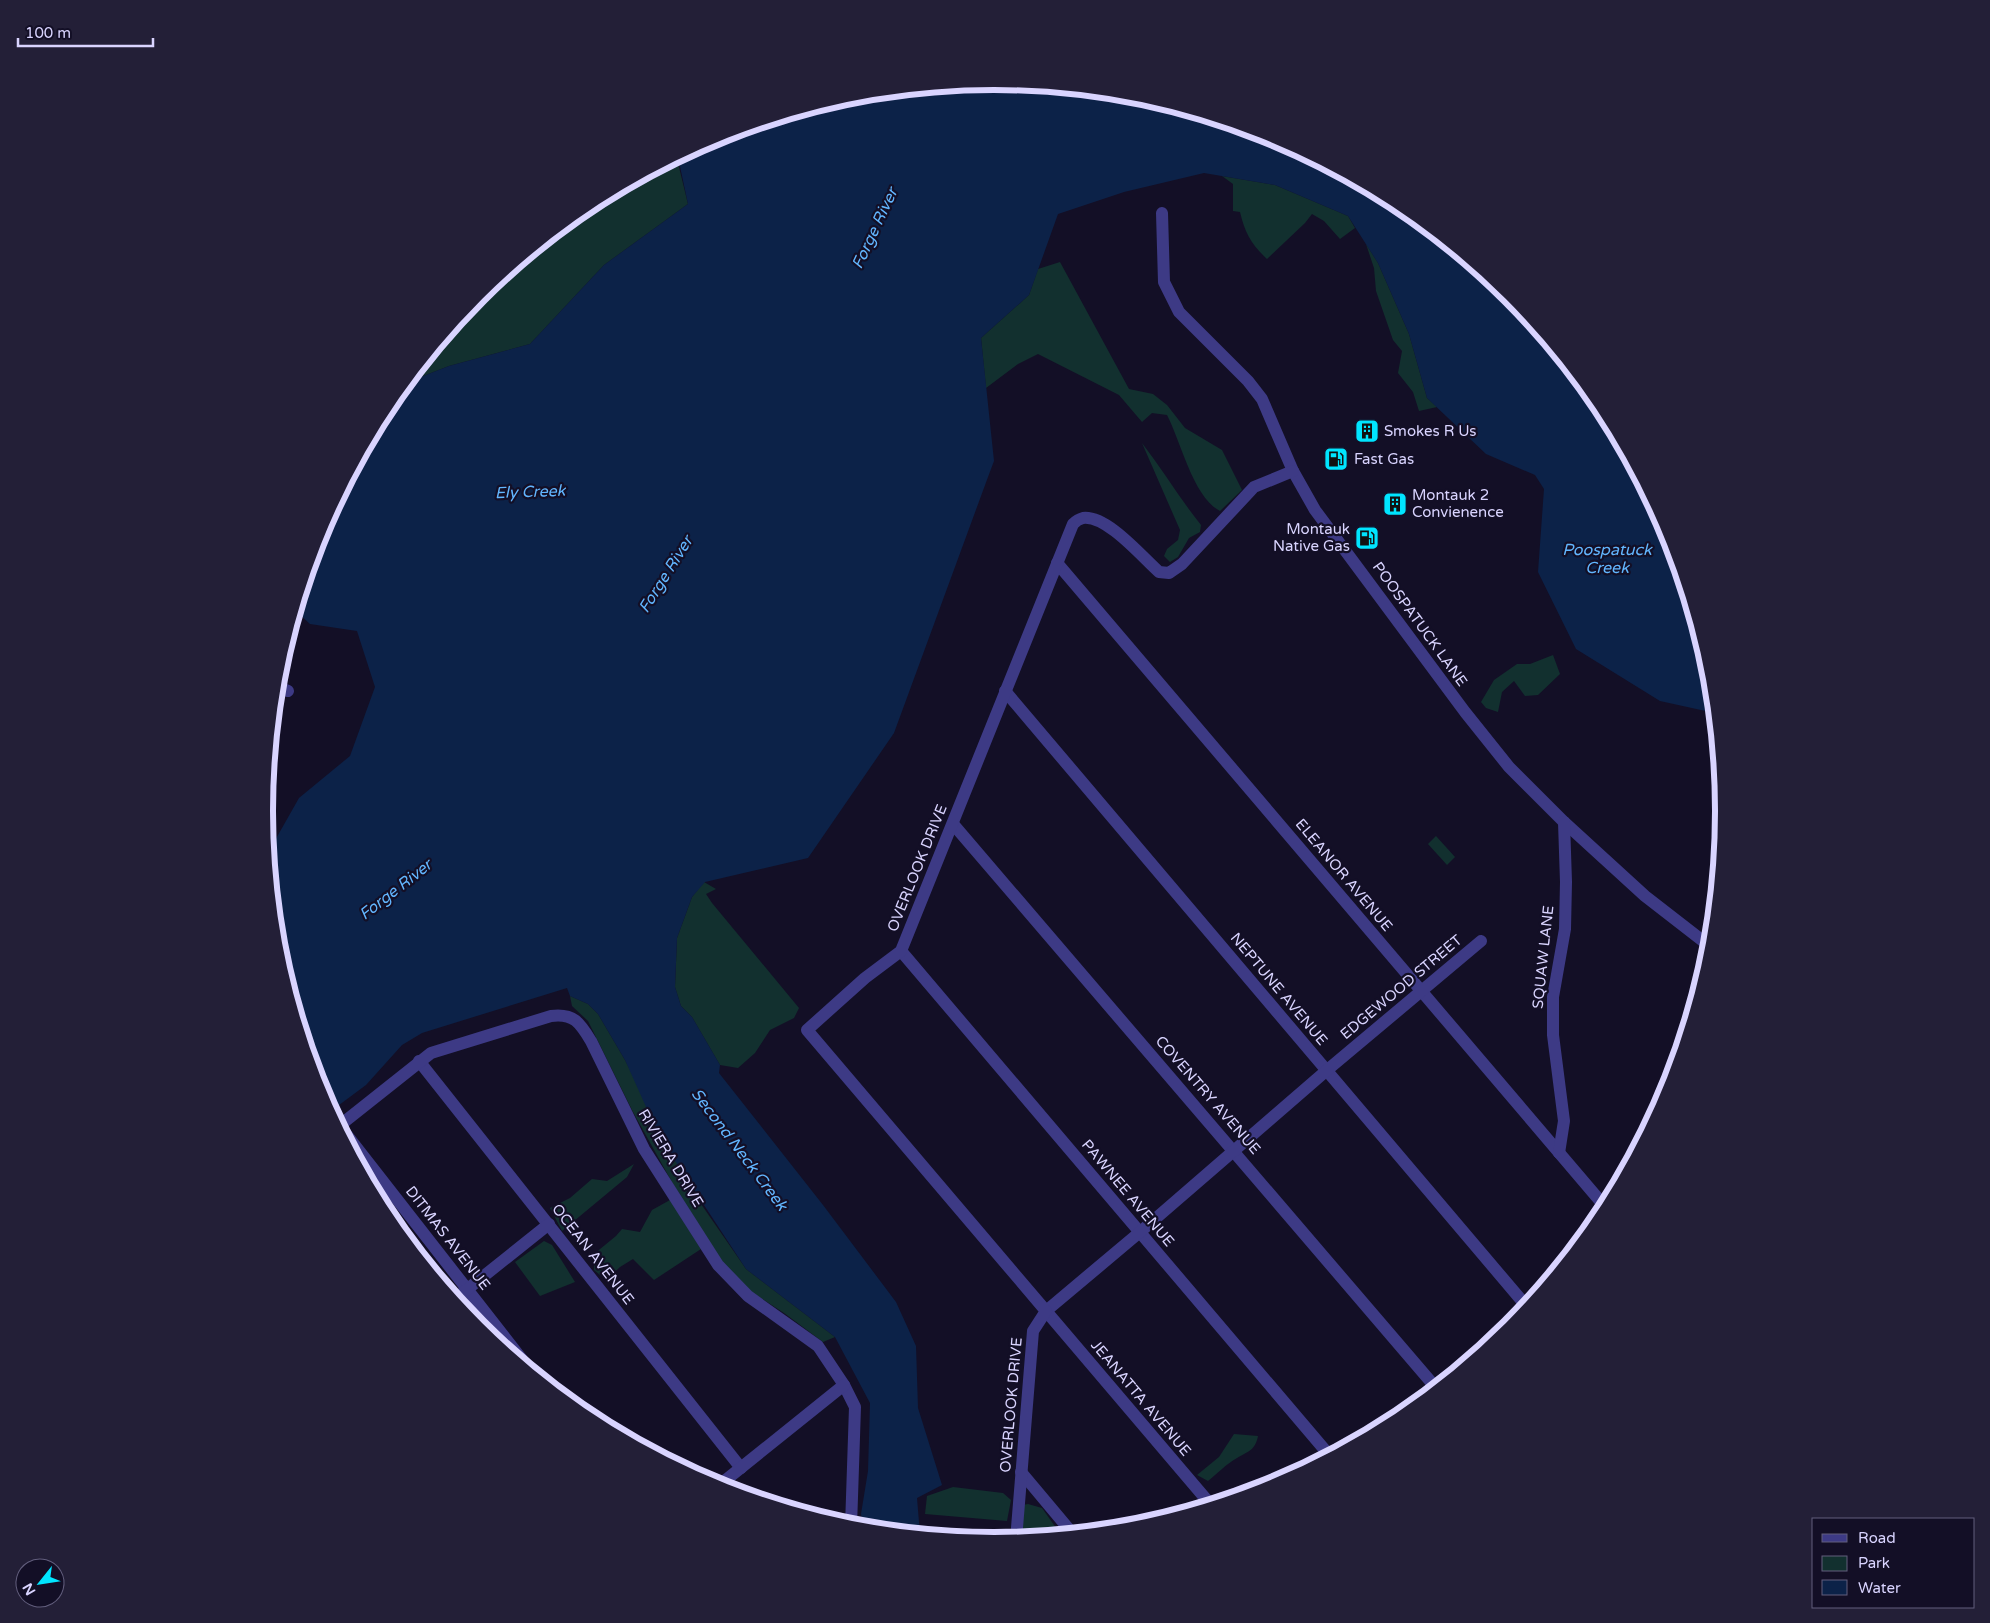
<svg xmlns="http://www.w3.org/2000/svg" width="1990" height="1623" font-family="'Varela Round',sans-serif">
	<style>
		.green { fill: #12302f }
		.water { fill: #0c2248 }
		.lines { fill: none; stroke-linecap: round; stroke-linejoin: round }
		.minor { stroke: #3d3a85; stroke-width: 12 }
		.labels { text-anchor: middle; stroke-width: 4.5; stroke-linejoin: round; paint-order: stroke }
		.poi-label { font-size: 15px; fill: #d9d4ff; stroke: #130f26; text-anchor: start }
		.street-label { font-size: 15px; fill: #d9d4ff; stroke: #130f26 }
		.water-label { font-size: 16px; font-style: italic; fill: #62b6ff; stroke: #130f26 }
		.rim { fill: none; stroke: #d9d4ff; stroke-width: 6 }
	</style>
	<rect width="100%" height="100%" fill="#130f26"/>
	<g class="green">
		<polygon points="678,157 678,163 688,204 604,265 530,344 449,366 408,382 479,295 590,204"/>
		<path d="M1222,176L1275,185L1348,216L1355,228L1340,239L1324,221L1312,214L1305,223L1267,259C1251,244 1245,233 1240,212L1233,211V184Z"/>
		<polygon points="1366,244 1378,263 1409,334 1427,398 1437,407 1419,411 1413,392 1398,373 1402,351 1393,340 1376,291 1374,268"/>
		<path d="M1060,262L1129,389L1153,394L1167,405L1185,428L1222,450L1242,490L1220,511C1193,497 1181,442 1167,415L1152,413L1142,422L1119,395L1038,354L1018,364L986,388L981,338L1029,295L1038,269Z"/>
		<path d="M1142,443C1163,470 1180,499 1201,525L1200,532L1189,538L1178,557L1170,562L1164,556L1167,549L1178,540L1180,530Z"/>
		<polygon points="1553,655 1560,674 1538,695 1525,696 1514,681 1502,692 1498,712 1486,708 1481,702 1494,680 1517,664 1530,664"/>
		<polygon points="1436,836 1455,857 1447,865 1428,844"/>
		<polygon points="704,882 716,889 706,894 712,903 799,1008 794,1018 770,1030 755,1053 738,1068 720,1065 692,1017 681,1006 675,987 677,938 692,897"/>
		<polygon points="570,996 588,1004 598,1014 625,1060 681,1169 701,1204 746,1269 835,1337 823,1342 784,1313 750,1291 723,1263 673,1184 633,1112 588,1021 572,1006"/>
		<polygon points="634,1164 627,1177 562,1231 550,1208 570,1198 592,1179 607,1181"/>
		<polygon points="670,1200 701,1249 654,1280 633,1259 620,1267 606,1280 594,1270 594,1254 616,1236 622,1229 640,1232 652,1210"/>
		<polygon points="544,1241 552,1245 575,1282 540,1296 515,1262"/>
		<path d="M1234,1434L1258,1436C1255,1451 1248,1451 1237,1458C1226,1464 1217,1474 1208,1481L1197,1475L1219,1457Z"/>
		<polygon points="953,1487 1003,1493 1011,1500 1007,1521 925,1514 927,1496"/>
		<polygon points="1028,1504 1042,1508 1061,1535 1021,1539 1023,1505"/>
	</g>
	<polygon class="water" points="995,81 1138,95 1275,137 1401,204 1512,295 1602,406 1670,532 1711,669 1716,716 1710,712 1660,701 1576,649 1538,572 1544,489 1535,475 1486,454 1427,398 1409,334 1378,263 1348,216 1275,185 1204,173 1124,192 1058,214 1029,295 981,338 994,461 988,477 894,733 808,858 705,882 692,897 677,938 675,987 681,1006 692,1017 720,1065 719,1073 823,1205 896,1302 916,1346 918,1408 942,1485 917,1498 920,1534 864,1529 861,1514 868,1471 870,1403 835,1337 746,1269 660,1138 625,1060 598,1014 588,1004 570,996 567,988 422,1033 402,1045 366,1085 331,1111 320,1091 279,954 269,851 299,798 350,756 375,687 357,631 310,624 296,611 320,532 388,406 408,382 449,366 530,344 604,265 688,204 678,157 716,137 853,95"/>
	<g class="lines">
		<g class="minor">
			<polyline points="1162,213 1164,282 1179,312 1248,381 1262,399 1293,471 1315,510 1465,712 1509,767 1564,822 1645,896 1712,948"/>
			<polyline points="1057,563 1607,1209"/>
			<polyline points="277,687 288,691"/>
			<polyline points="1005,691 1528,1308"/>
			<polyline points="953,824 1437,1389"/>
			<polyline points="901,951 1330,1456"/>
			<polyline points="419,1061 741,1468"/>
			<polyline points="339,1125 531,1371"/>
			<path d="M339,1126L431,1053L551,1016C574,1013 580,1023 591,1041L644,1149L718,1265L748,1296L818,1346L844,1385L855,1407L851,1527"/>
			<polyline points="1559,1153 1564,1121 1553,1035 1553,997 1565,929 1566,882 1564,822"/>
			<polyline points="455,1299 549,1224"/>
			<polyline points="1021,1472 1073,1534"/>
			<polyline points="717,1487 844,1385"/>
			<polyline points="1211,1505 1046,1311 1140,1232 1326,1071 1481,941"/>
			<path d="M1016,1540L1033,1331L1046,1311L807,1030L865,978L901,951L1073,524C1076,521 1079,519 1083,518C1107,515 1142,557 1159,572L1169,573L1182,564L1254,487L1293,471"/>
		</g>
	</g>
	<defs>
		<g id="building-square" transform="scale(1.25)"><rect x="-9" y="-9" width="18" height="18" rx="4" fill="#00e5ff" stroke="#130f26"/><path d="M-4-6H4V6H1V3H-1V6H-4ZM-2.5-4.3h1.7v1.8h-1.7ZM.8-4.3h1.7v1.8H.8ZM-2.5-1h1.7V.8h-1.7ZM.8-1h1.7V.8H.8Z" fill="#111"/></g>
		<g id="fuel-square" transform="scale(1.25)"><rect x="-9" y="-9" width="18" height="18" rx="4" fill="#00e5ff" stroke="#130f26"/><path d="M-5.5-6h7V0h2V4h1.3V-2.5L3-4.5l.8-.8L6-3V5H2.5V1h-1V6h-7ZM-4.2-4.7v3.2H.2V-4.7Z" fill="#111"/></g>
	</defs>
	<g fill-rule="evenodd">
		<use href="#building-square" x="1367" y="431"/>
		<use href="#fuel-square" x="1336" y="459"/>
		<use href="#building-square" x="1395" y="504"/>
		<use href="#fuel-square" x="1367" y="538"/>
	</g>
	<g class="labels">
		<g class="poi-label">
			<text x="1384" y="436">Smokes R Us</text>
			<text x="1354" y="464">Fast Gas</text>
			<text x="1412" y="500">Montauk 2<tspan x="1412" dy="17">Convienence</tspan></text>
			<text x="1350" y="534" text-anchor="end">Montauk<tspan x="1350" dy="17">Native Gas</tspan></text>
		</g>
		<g class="street-label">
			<text transform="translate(1420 624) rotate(54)" y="5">POOSPATUCK LANE</text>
			<text transform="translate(917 868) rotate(-68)" y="5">OVERLOOK DRIVE</text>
			<text transform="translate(1344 875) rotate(50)" y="5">ELEANOR AVENUE</text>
			<text transform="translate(1543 957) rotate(-84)" y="5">SQUAW LANE</text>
			<text transform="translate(1401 987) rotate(-40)" y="5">EDGEWOOD STREET</text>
			<text transform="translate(1279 989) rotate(50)" y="5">NEPTUNE AVENUE</text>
			<text transform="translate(1208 1095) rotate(49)" y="5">COVENTRY AVENUE</text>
			<text transform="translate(671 1158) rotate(59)" y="5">RIVIERA DRIVE</text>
			<text transform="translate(1128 1193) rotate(50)" y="5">PAWNEE AVENUE</text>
			<text transform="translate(448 1238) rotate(52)" y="5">DITMAS AVENUE</text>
			<text transform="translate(593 1254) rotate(52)" y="5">OCEAN AVENUE</text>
			<text transform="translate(1141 1398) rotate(50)" y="5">JEANATTA AVENUE</text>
			<text transform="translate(1011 1405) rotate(-85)" y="5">OVERLOOK DRIVE</text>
		</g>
		<g class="water-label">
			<text transform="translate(874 228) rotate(-65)" y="6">Forge River</text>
			<text transform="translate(530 491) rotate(-2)" y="6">Ely Creek</text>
			<text x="1607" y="555">Poospatuck<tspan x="1607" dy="18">Creek</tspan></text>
			<text transform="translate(665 574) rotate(-58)" y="6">Forge River</text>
			<text transform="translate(395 889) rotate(-38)" y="6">Forge River</text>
			<text transform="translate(740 1149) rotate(53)" y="6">Second Neck Creek</text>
		</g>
	</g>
	<path d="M0 0H1990V1623H0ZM273 811a721 721 0 1 1 1442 0a721 721 0 1 1-1442 0Z" fill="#231f37" fill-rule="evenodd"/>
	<path class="rim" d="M273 811a721 721 0 1 1 1442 0a721 721 0 1 1-1442 0Z"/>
	<rect x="1812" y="1518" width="162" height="90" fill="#130f26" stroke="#625e7d"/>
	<rect x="1822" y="1534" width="25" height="8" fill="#3d3a85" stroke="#625e7d"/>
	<text x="1858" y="1543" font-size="15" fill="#d9d4ff">Road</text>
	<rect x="1822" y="1556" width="25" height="15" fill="#12302f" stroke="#625e7d"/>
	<text x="1858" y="1568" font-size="15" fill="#d9d4ff">Park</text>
	<rect x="1822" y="1580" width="25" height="15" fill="#0c2248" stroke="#625e7d"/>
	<text x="1858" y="1593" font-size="15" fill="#d9d4ff">Water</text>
	<g transform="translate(40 1583) rotate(240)"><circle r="24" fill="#130f26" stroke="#625e7d"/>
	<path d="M0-4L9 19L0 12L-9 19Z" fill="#00e5ff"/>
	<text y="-8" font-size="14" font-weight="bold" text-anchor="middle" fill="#d9d4ff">N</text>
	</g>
	<path d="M18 38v8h135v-8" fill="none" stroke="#d9d4ff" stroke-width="2.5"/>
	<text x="25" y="38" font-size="15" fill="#d9d4ff" stroke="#130f26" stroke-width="4" paint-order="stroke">100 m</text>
</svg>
